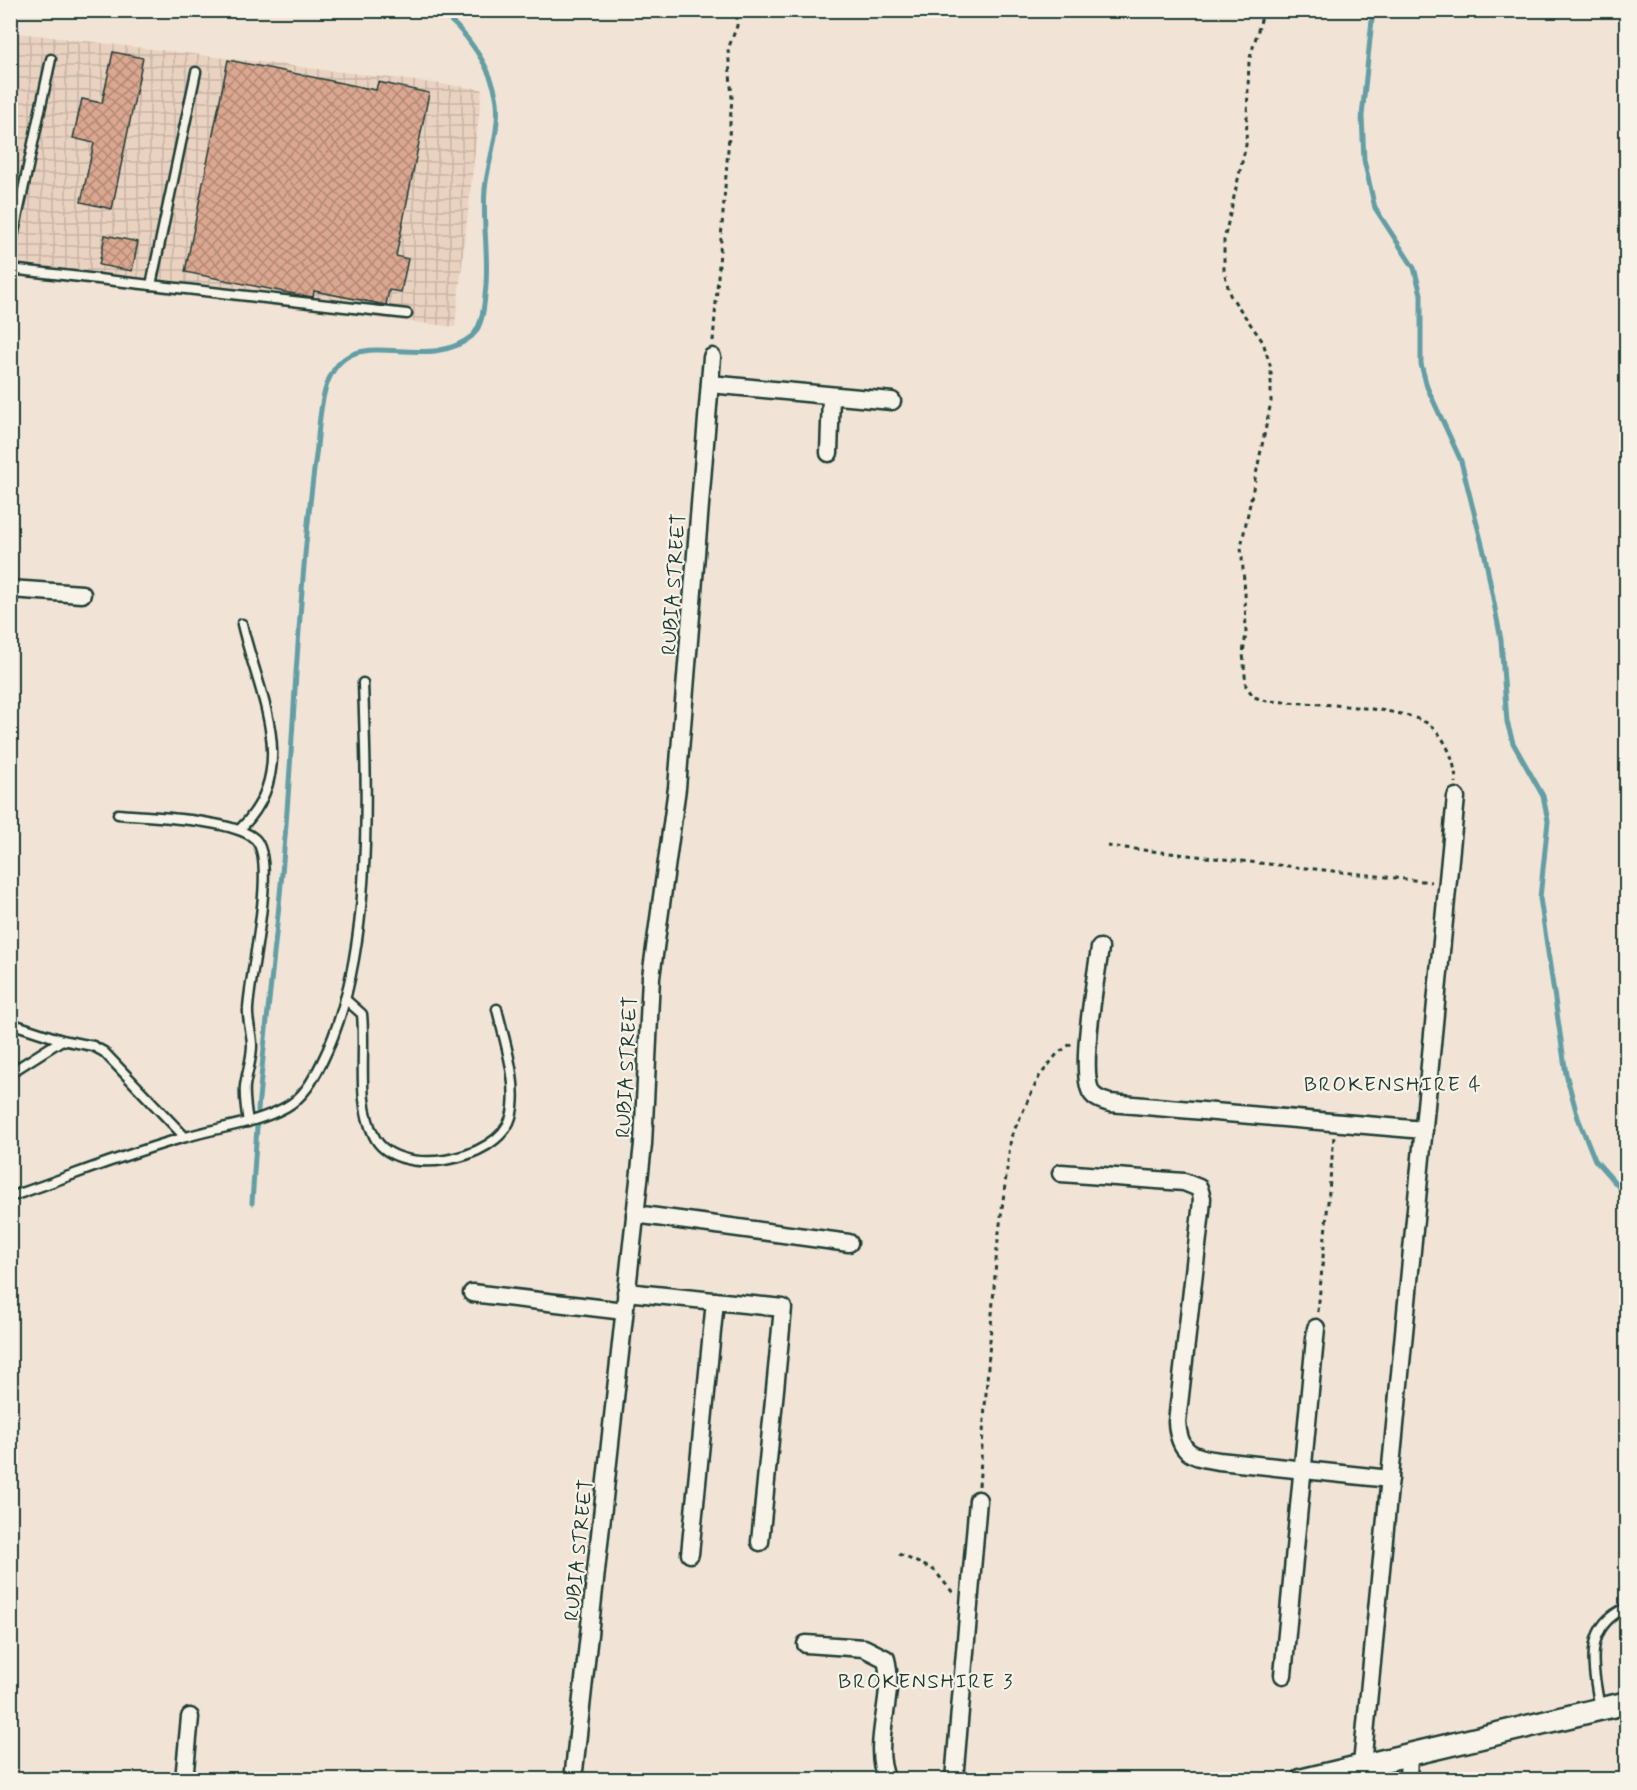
<svg xmlns="http://www.w3.org/2000/svg" width="1637" height="1790" font-family="Mynerve,sans-serif">
	<style>
		.industrial { fill: url(#industrial-grid) }
		.lines { fill: none; stroke-linecap: round; stroke-linejoin: round }
		.stream { stroke: #639ea5; stroke-width: 5 }
		.building { fill: url(#building-cross-hatch); stroke: #1f3d34; stroke-width: 1.5 }
		.service-casing { stroke: #1f3d34; stroke-width: 13 }
		.minor-casing { stroke: #1f3d34; stroke-width: 21 }
		.tertiary-casing { stroke: #1f3d34; stroke-width: 26 }
		.path { stroke: #1f3d34; stroke-width: 3; stroke-dasharray: 4.5 4.5; stroke-linecap: butt }
		.service { stroke: #f7f3e8; stroke-width: 8 }
		.minor { stroke: #f7f3e8; stroke-width: 16 }
		.tertiary { stroke: #f7f3e8; stroke-width: 21 }
		.labels { text-anchor: middle; stroke-width: 4.5; stroke-linejoin: round; paint-order: stroke }
		.street-label { font-size: 20px; fill: #1f3d34; stroke: #f7f3e8 }
		.neighbourhood-label { font-size: 21px; letter-spacing: 1.5px; fill: #1f3d34; stroke: #f7f3e8 }
	</style>
	<defs>
		<pattern id="industrial-grid" width="8" height="8" patternUnits="userSpaceOnUse" patternTransform="scale(1.5)"><rect width="8" height="8" fill="#ead2c1"/><path d="M0 4h8M4 0v8" fill="none" stroke="#c8b5a6"/></pattern>
		<pattern id="building-cross-hatch" width="8" height="8" patternUnits="userSpaceOnUse" patternTransform="scale(1.5)"><rect width="8" height="8" fill="#dba790"/><path d="M0 0l8 8M0 8l8-8" fill="none" stroke="#b18976"/></pattern>
	</defs>
	<rect width="100%" height="100%" fill="#f1e4d6"/>
	<filter id="ink" filterUnits="userSpaceOnUse"><feTurbulence type="fractalNoise" baseFrequency=".0167" numOctaves="2"/><feDisplacementMap in="SourceGraphic" scale="12" xChannelSelector="R" yChannelSelector="G"/><feConvolveMatrix kernelMatrix="1 2 1 2 8 2 1 2 1" color-interpolation-filters="sRGB"/></filter>
	<g filter="url(#ink)">
		<polygon class="industrial" points="11,32 482,89 455,327 11,276"/>
		<g class="lines">
			<g class="stream">
				<polyline points="1373,10 1362,116 1364,160 1375,208 1414,268 1421,294 1421,364 1427,387 1461,461 1485,556 1501,640 1507,722 1513,743 1543,796 1548,821 1540,898 1566,1074 1578,1118 1595,1160 1626,1195"/>
				<path d="M258,1110C265,1031 275,952 282,873C288,807 292,740 296,673C301,601 306,528 316,455C319,433 319,408 326,387C348,316 422,377 472,336C482,327 484,308 485,295C490,260 482,225 485,189C488,161 500,131 497,102C493,69 465,28 437,10"/>
				<polyline points="252,1203 257,1127"/>
			</g>
		</g>
		<g class="building">
			<polygon points="113,52 143,58 112,209 81,202 94,143 73,138 82,99 102,103"/>
			<polygon points="228,60 376,90 378,82 429,93 396,256 408,259 401,292 389,290 386,305 314,291 313,297 299,295 185,272"/>
			<polygon points="105,235 138,242 132,271 99,265"/>
		</g>
		<g class="lines">
			<g class="service-casing">
				<g id="service">
					<polyline points="10,251 51,59"/>
					<polyline points="10,269 407,314"/>
					<polyline points="151,285 196,72"/>
					<path d="M118,814C149,817 234,819 255,839C278,861 249,977 248,1009C247,1021 252,1033 252,1045C252,1059 247,1072 245,1086C244,1098 246,1110 248,1122"/>
					<path d="M240,829C302,769 258,694 242,624"/>
					<path d="M345,999L362,1014C366,1053 356,1101 374,1136C395,1180 498,1162 511,1117C520,1086 504,1039 497,1009"/>
					<polyline points="10,1023 62,1040 93,1046 104,1052 185,1137"/>
					<polyline points="10,1073 62,1040"/>
					<path d="M10,1197C69,1177 127,1153 186,1137C219,1127 255,1124 286,1107C304,1097 313,1080 322,1062C374,958 367,797 363,683"/>
					<path d="M1600,1709C1594,1671 1581,1627 1626,1608"/>
				</g>
			</g>
			<g class="minor-casing">
				<g id="minor">
					<polyline points="710,384 892,401"/>
					<polyline points="829,453 831,396"/>
					<polyline points="10,589 82,594"/>
					<path d="M1100,948C1096,977 1079,1069 1091,1092C1095,1099 1103,1101 1110,1103L1424,1130"/>
					<path d="M1061,1173L1184,1182L1199,1188L1202,1198L1201,1211L1177,1422C1179,1452 1190,1457 1219,1461L1390,1479"/>
					<polyline points="635,1214 849,1243"/>
					<polyline points="626,1292 783,1308 760,1542"/>
					<polyline points="472,1293 624,1311"/>
					<polyline points="690,1554 715,1301"/>
					<path d="M806,1644L864,1648L886,1659C896,1698 870,1743 887,1780"/>
					<polyline points="1283,1675 1316,1328"/>
					<polyline points="1362,1765 1456,797"/>
					<polyline points="184,1780 190,1717"/>
					<polyline points="573,1780 643,1144 651,977 677,788 712,357"/>
					<polyline points="954,1780 978,1500"/>
					<polyline points="1408,1780 1409,1754"/>
				</g>
			</g>
			<g class="tertiary-casing">
				<polyline id="tertiary" points="1302,1780 1626,1703"/>
			</g>
			<g class="path">
				<path d="M1264,10L1249,61L1246,145L1224,240V271L1230,295L1263,342L1271,368V402L1241,547L1245,592L1246,634L1243,653L1246,686L1254,697L1267,701C1301,703 1405,706 1430,725C1446,737 1456,764 1456,783"/>
				<polyline points="713,341 732,98 728,49 737,26 737,10"/>
				<polyline points="1107,846 1431,882"/>
				<polyline points="1318,1312 1334,1136"/>
				<polyline points="979,1486 997,1248 1011,1137 1039,1077 1057,1054 1072,1043"/>
				<polyline points="899,1554 934,1570 954,1594"/>
			</g>
			<use href="#service" class="service"/>
			<use href="#minor" class="minor"/>
			<use href="#tertiary" class="tertiary"/>
		</g>
	</g>
	<g class="labels">
		<g class="street-label">
			<text transform="translate(673 584) rotate(-86)" y="7">RUBIA STREET</text>
			<text transform="translate(626 1067) rotate(-87)" y="7">RUBIA STREET</text>
			<text transform="translate(578 1550) rotate(-84)" y="7">RUBIA STREET</text>
		</g>
		<g class="neighbourhood-label">
			<text x="1393" y="1091">BROKENSHIRE 4</text>
			<text x="926" y="1688">BROKENSHIRE 3</text>
		</g>
	</g>
	<rect width="1637" height="1790" fill="none" stroke="#f7f3e8" stroke-width="36"/>
	<rect x="18" y="18" width="1601" height="1754" fill="none" stroke="#1f3d34" stroke-width="2" filter="url(#ink)"/>
</svg>
